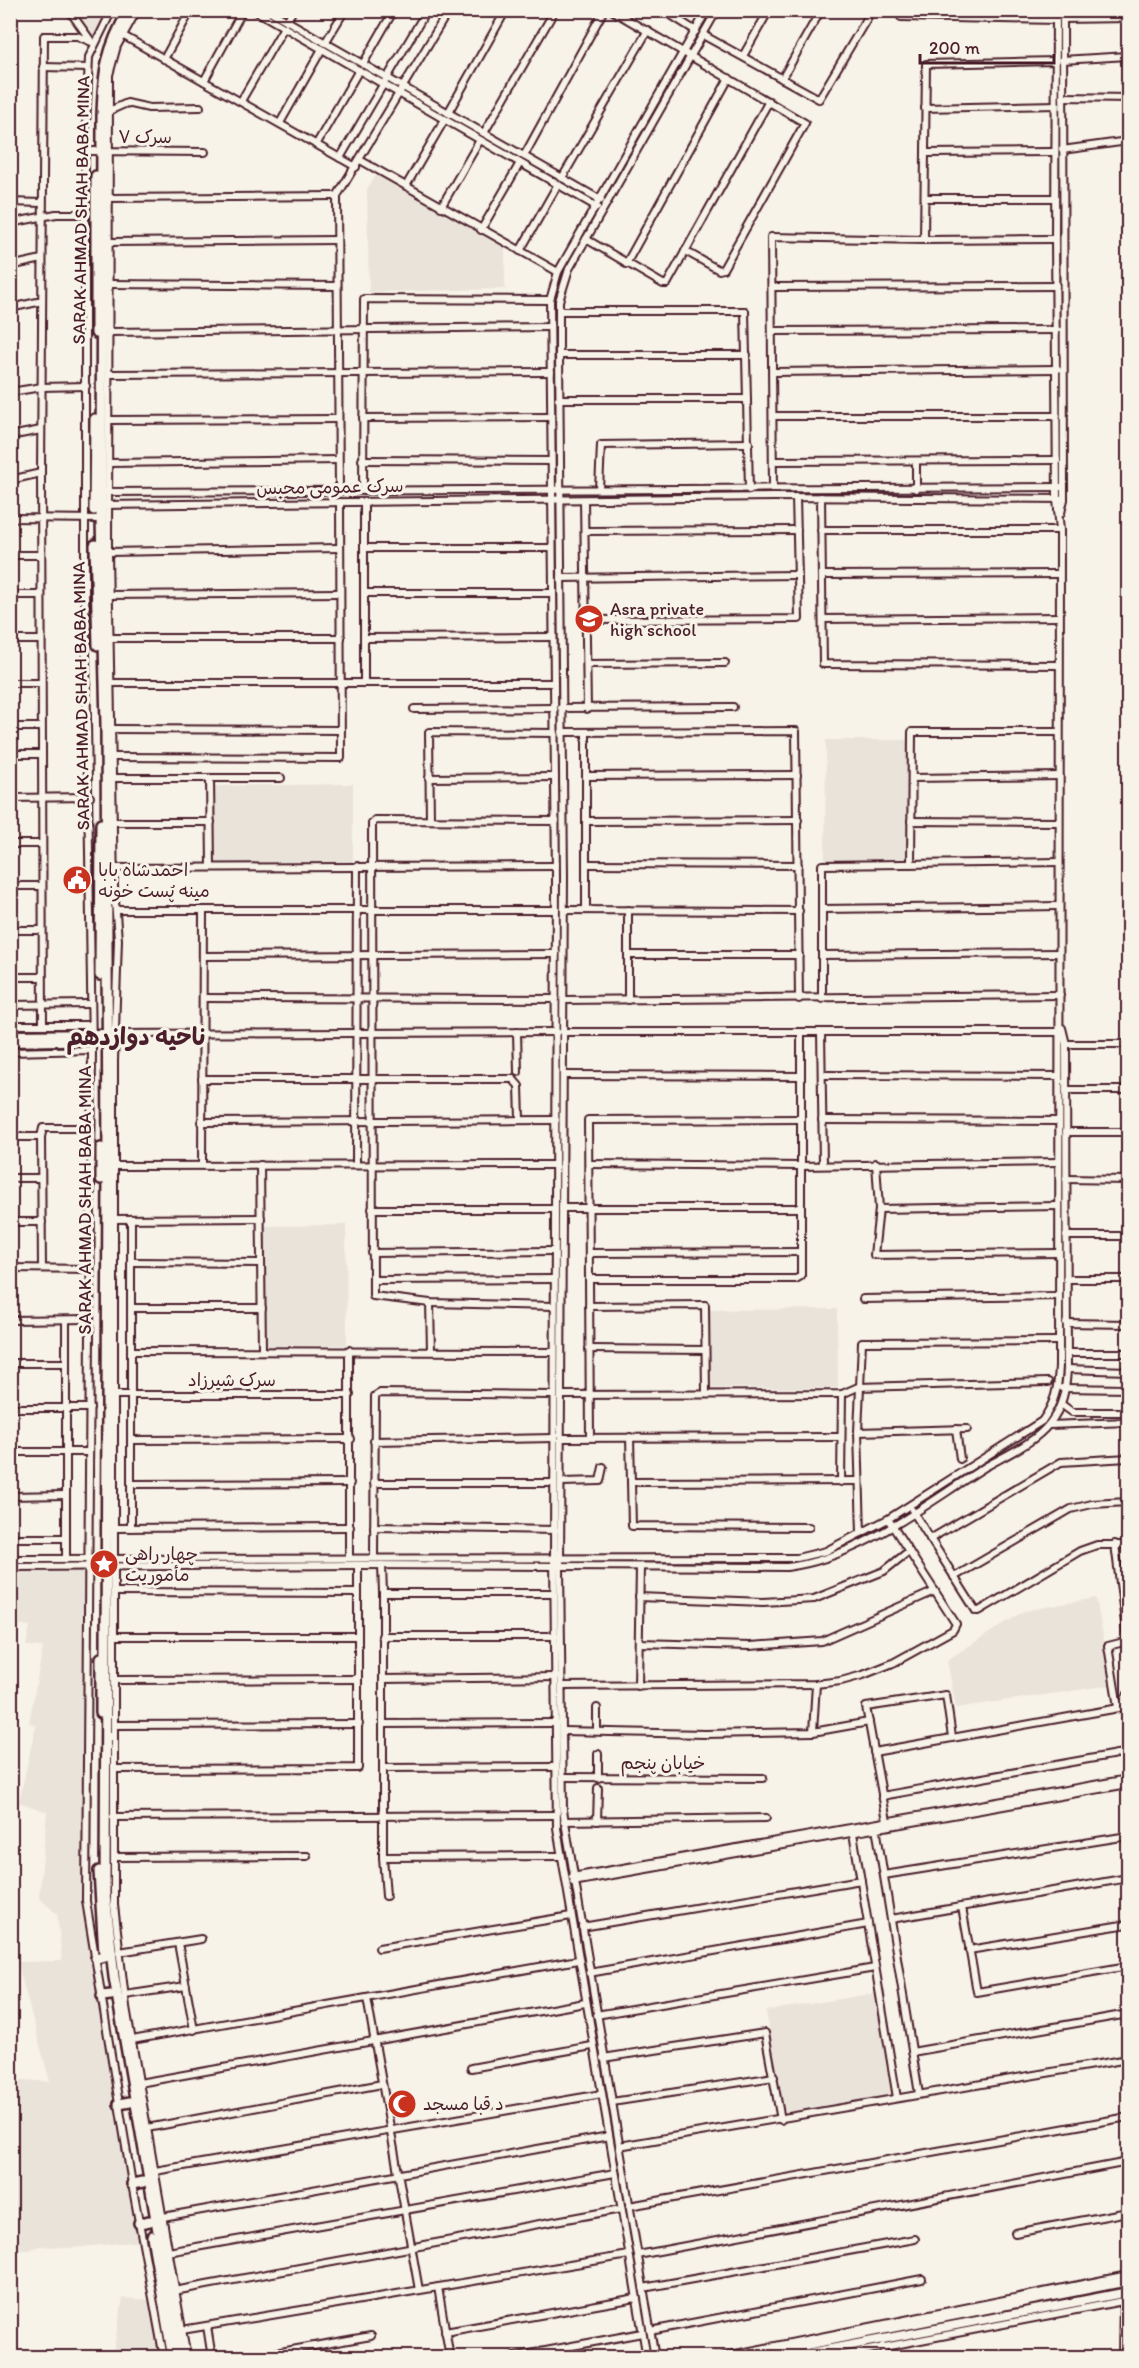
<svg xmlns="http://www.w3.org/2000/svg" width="1139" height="2368" font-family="Itim,'Playpen Sans Arabic',sans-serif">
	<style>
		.built { fill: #eae3da }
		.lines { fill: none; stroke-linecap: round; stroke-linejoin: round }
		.minor-casing { stroke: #4a1f2b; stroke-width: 10 }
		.major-casing { stroke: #4a1f2b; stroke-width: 13 }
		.highway-casing { stroke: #4a1f2b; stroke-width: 14 }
		.minor { stroke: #f7f3e8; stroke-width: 6 }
		.major { stroke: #f7f3e8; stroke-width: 8 }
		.highway { stroke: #f7f3e8; stroke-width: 9 }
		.labels { text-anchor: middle; stroke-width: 6; stroke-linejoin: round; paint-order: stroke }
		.street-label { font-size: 18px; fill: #4a1f2b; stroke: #f7f3e8 }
		.poi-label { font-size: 18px; fill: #4a1f2b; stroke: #f7f3e8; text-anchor: start }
		.district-label { font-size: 24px; font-weight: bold; fill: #4a1f2b; stroke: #f7f3e8 }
	</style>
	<rect width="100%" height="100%" fill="#f7f3e8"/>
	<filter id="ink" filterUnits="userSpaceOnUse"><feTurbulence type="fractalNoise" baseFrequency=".0167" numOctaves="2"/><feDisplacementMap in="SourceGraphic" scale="12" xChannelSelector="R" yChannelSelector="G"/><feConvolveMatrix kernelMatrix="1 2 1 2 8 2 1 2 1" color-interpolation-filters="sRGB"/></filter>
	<g filter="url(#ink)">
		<g class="built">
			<polygon points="69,11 112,11 94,43"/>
			<polygon points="377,174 505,246 505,289 369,292 367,189"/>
			<polygon points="826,740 907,740 907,861 825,862"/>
			<polygon points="353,784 353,863 215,865 214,786"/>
			<polygon points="346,1225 347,1345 266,1346 265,1226"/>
			<polygon points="837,1309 838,1388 708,1388 708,1310"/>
			<polygon points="90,1566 86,1901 142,2241 71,2248 40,2246 29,2250 11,2250 11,2079 50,2082 17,1962 62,1961 57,1914 39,1898 47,1812 19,1802 36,1725 29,1723 43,1647 26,1646 30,1626 11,1625 11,1567"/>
			<polygon points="1096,1598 1112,1685 956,1708 947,1660 1024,1611"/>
			<polygon points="876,1993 894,2096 784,2115 766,2011"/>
			<polygon points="123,2298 154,2300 164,2357 112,2358"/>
		</g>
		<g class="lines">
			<g class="minor-casing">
				<g id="minor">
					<polyline points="69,10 91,41"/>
					<polyline points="112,10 89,57 85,151 85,589 92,1050 86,1901 132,2184 164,2358"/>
					<polyline points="137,10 117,46 109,75 108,552 114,887 118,940 114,1061 114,1905 126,2007 187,2358"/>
					<polyline points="254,10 597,207"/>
					<polyline points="268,10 601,200"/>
					<polyline points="611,10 805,123 723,269 719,270 685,251"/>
					<polyline points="663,10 696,31"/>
					<polyline points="901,10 901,17 1056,20"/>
					<polyline points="1063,19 1128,18"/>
					<polyline points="287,21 293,10"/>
					<polyline points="122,35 356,167"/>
					<polyline points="703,35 819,99 872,10"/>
					<polyline points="325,43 345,10"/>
					<polyline points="743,56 769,10"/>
					<polyline points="164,59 191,10"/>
					<polyline points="1062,60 1128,56"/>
					<polyline points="363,64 394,10"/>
					<polyline points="43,67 88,68"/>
					<polyline points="782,79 821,10"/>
					<polyline points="204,81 243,10"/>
					<polyline points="1063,97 1128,98"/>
					<polyline points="241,101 284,27"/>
					<polyline points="925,108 1057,105"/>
					<polyline points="109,111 127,103 149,108 200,107"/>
					<polyline points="448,113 506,10"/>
					<polyline points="280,123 322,49"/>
					<polyline points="484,133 555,10"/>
					<polyline points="316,145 359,70"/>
					<polyline points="1062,150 1128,141"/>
					<polyline points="85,151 205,152"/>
					<polyline points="926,153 1055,152"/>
					<polyline points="524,156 604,10"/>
					<polyline points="340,158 427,10"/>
					<polyline points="360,160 558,272"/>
					<polyline points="562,178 648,30"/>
					<polyline points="406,186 445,119"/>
					<polyline points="109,198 337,196"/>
					<polyline points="925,198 1055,198"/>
					<polyline points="10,202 42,203"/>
					<polyline points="441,207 480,140"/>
					<polyline points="10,223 56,214 85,214"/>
					<polyline points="481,230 520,163"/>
					<polyline points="586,239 663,284 667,284 769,101"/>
					<polyline points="924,240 926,64 1056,61"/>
					<polyline points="109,242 337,240"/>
					<polyline points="520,251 558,184"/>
					<polyline points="626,264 729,78"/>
					<polyline points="10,266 42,259"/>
					<polyline points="109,284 337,286"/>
					<polyline points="772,287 1056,286"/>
					<polyline points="10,308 42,301"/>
					<polyline points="559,311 745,311 749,490"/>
					<polyline points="772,331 1057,330"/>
					<polyline points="109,332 550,327"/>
					<polyline points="559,355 747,355"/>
					<polyline points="773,372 1058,369"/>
					<polyline points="109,374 551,372"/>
					<polyline points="10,392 42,387 86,386"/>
					<polyline points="558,399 747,399"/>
					<polyline points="773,416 1057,416"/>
					<polyline points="363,418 551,417"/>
					<polyline points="109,420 338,419"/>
					<polyline points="10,436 41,430"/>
					<polyline points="362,460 551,461"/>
					<polyline points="773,461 1057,460"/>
					<polyline points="916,461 916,489"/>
					<polyline points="109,463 338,460"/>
					<polyline points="10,480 41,473"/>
					<polyline points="599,489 601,445 749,443"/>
					<polyline points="773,489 771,237 924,240 1055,239"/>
					<polyline points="339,491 337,196 449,10"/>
					<polyline points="363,491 364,299 550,300"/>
					<polyline points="104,492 1064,487"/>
					<polyline points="821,497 823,664 1059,665"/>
					<polyline points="584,500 587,709"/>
					<polyline points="104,505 773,497 1064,499"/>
					<polyline points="1061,513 1064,499 1063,10"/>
					<polyline points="10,518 101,519"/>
					<polyline points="821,530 1060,530"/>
					<polyline points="586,531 797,530"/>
					<polyline points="364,548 552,548"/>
					<polyline points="108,552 339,548"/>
					<polyline points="10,555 41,555"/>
					<polyline points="822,575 1059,574"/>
					<polyline points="561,578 798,575"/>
					<polyline points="364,593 553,593"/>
					<polyline points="10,595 41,595"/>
					<polyline points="109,595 340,593"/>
					<polyline points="823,619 1059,617"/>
					<polyline points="587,620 799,619 796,497"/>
					<polyline points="111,638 341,638"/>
					<polyline points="364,638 553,637"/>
					<polyline points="10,640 41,640"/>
					<polyline points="587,664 725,663"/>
					<polyline points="10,683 41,683"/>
					<polyline points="112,683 554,683"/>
					<polyline points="364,683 364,502"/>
					<polyline points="561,708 733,707"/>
					<polyline points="414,709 554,708"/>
					<polyline points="10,727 41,727"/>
					<polyline points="113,729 341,730"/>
					<polyline points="562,732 796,731 799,999"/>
					<polyline points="586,732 586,910"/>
					<polyline points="10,754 42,754"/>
					<polyline points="113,757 341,758 340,502"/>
					<polyline points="586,776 797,775"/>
					<polyline points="113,778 281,778"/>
					<polyline points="210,778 211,867"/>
					<polyline points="429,778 555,777"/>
					<polyline points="912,778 1059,776"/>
					<polyline points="10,798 90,797"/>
					<polyline points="430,820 429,732 555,733"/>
					<polyline points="586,821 798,820"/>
					<polyline points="911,821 1059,822"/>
					<polyline points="114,822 211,822"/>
					<polyline points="10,844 41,844"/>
					<polyline points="586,864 798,865"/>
					<polyline points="911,864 912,732 1059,732"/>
					<polyline points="114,868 556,866"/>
					<polyline points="10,886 41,886"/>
					<polyline points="822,909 1059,906"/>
					<polyline points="117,910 556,910"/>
					<polyline points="564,910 799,911"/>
					<polyline points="628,910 628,1000"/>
					<polyline points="10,930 41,930"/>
					<polyline points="629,955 799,955"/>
					<polyline points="822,955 1059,953"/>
					<polyline points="203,956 556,954"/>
					<polyline points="10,977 41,977"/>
					<polyline points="203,998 556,999"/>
					<polyline points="822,999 822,865 1059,862"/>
					<polyline points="564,1000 1060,995"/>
					<polyline points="10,1005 89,1004"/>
					<polyline points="10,1025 90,1025"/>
					<polyline points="43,1025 41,473 44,36 77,36 94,43"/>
					<polyline points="517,1032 518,1072"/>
					<polyline points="563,1032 1061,1032"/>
					<polyline points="821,1032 823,1163"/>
					<polyline points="115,1034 557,1032"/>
					<polyline points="1066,1044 1128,1044"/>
					<polyline points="10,1052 92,1050"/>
					<polyline points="563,1075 801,1076"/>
					<polyline points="822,1075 1059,1076"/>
					<polyline points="202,1079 513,1079 519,1086 520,1119"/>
					<polyline points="1066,1090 1128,1090"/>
					<polyline points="822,1120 1059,1121"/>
					<polyline points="201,1122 556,1120"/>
					<polyline points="1066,1132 1128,1132"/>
					<polyline points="10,1137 41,1137 43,1128 91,1128"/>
					<polyline points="41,1137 42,1268"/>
					<polyline points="876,1163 879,1209 874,1255 1059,1253"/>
					<polyline points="589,1164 800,1166 1059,1162"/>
					<polyline points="202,1165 203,910"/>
					<polyline points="260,1165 262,1350"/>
					<polyline points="356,1165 357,866"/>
					<polyline points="111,1166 555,1165"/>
					<polyline points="10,1178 41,1178"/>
					<polyline points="1066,1179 1128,1180"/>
					<polyline points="562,1208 801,1208"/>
					<polyline points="372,1209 555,1209"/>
					<polyline points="879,1209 1059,1206"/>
					<polyline points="114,1219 261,1218"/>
					<polyline points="10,1222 42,1222"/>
					<polyline points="1066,1236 1128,1236"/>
					<polyline points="372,1253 554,1251"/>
					<polyline points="589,1253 801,1252"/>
					<polyline points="132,1262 261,1263"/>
					<polyline points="10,1268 90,1269"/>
					<polyline points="589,1279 796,1279 801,1276 801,1032"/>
					<polyline points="1066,1279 1128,1279"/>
					<polyline points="373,1280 554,1279"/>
					<polyline points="863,1299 1059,1296"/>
					<polyline points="430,1303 431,1351"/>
					<polyline points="554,1306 430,1303 373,1296 372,823 375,820 556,821"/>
					<polyline points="589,1306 705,1305 706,1394"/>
					<polyline points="131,1308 262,1308"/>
					<polyline points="10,1320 89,1319"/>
					<polyline points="1066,1323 1128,1324"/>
					<polyline points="589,1349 705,1350"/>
					<polyline points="349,1350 349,1557"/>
					<polyline points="131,1351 554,1352"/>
					<polyline points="1066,1353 1128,1353"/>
					<polyline points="10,1363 66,1363"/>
					<polyline points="1067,1369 1128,1371"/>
					<polyline points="1062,1388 1128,1389"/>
					<polyline points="115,1395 350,1395"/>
					<polyline points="562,1395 842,1394 858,1387 1048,1382"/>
					<polyline points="1061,1404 1072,1412 1128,1412"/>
					<polyline points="10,1408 90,1408"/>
					<polyline points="1049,1425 1128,1422"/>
					<polyline points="956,1429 960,1459"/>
					<polyline points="858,1432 967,1429"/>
					<polyline points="590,1437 588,1120 801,1119"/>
					<polyline points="630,1437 632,1526 809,1527"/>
					<polyline points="562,1438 841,1437"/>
					<polyline points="131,1440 351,1439"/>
					<polyline points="374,1441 554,1438"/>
					<polyline points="10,1452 89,1452"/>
					<polyline points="562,1482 600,1481 603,1467"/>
					<polyline points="631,1482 858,1481"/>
					<polyline points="841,1482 842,1394"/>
					<polyline points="374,1483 554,1483"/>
					<polyline points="131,1484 350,1483"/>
					<polyline points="10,1496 66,1495"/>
					<polyline points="912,1510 976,1611 979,1611 1080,1551 1097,1545 1128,1545"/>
					<polyline points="374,1527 555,1530"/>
					<polyline points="114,1528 350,1527"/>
					<polyline points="131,1528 131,1219"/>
					<polyline points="861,1533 858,1432 862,1342 1059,1341"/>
					<polyline points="10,1538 66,1538"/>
					<polyline points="930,1539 1061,1462 1128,1458"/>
					<polyline points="1115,1544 1128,1646"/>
					<polyline points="374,1557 375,1396 380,1393 554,1395"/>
					<path d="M10,1559L797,1558L826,1551L888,1519L1042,1421C1055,1403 1058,1388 1059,1366L1060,530L1057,499L1055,239L1056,10"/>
					<polyline points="66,1559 66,1320"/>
					<polyline points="382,1565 383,1593 554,1593"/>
					<path d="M10,1567L358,1565L787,1567C860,1558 924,1505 985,1467C1006,1455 1034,1443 1049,1424C1063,1407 1066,1389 1067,1369L1066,1044L1062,1028"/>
					<polyline points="954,1577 1071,1509 1092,1504 1128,1502"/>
					<polyline points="114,1592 358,1593"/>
					<polyline points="383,1593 383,1857 386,1896"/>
					<polyline points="639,1597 763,1602 814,1599 884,1571 909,1551"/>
					<polyline points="115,1636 358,1636"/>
					<polyline points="382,1636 555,1636"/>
					<polyline points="639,1643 750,1646 822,1641 935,1591"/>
					<polyline points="383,1679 556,1677"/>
					<polyline points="116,1680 358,1679"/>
					<polyline points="562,1686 816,1684 841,1681 863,1675 893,1663 953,1630 956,1624 890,1522"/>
					<polyline points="638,1686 640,1567"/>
					<polyline points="1118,1707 1108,1646 1128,1641"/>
					<polyline points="383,1724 556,1723"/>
					<polyline points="115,1725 359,1724"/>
					<polyline points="563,1731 705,1734 813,1732 869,1722"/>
					<polyline points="597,1731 597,1708"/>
					<polyline points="813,1732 816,1684"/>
					<polyline points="874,1752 1119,1708 1128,1694"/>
					<polyline points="383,1768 556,1767"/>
					<polyline points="115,1769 358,1768 358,1565"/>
					<polyline points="563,1777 763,1778"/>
					<polyline points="598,1778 598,1754"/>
					<polyline points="882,1796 1128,1752"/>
					<polyline points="113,1817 556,1815"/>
					<polyline points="564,1821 766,1818"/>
					<polyline points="597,1821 598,1788"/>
					<polyline points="887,1821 866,1707 946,1695 952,1737"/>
					<polyline points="876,1827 919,2094"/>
					<polyline points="853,1833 897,2098"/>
					<polyline points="114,1857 307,1856"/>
					<polyline points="383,1857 560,1856"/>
					<polyline points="884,1875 1128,1836"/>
					<polyline points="572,1877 1128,1779"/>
					<polyline points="573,1882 1128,1784"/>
					<polyline points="962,1907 977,1992 1128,1966"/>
					<polyline points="891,1919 1128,1878"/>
					<polyline points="582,1927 861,1880"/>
					<polyline points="178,1943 194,2030"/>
					<polyline points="379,1948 571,1916"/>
					<polyline points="969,1950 1128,1924"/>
					<polyline points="119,1952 201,1939"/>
					<polyline points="589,1973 868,1924"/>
					<polyline points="125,1995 186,1986"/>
					<polyline points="367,1998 419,2290"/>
					<polyline points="596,2015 875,1968"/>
					<polyline points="132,2040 578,1960"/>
					<polyline points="912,2052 1128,2014"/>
					<polyline points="603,2058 765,2033 781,2120"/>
					<polyline points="471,2068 592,2046"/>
					<polyline points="139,2083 585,2003"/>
					<polyline points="612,2102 774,2077"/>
					<polyline points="147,2128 382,2084"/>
					<polyline points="619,2146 1128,2059"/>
					<polyline points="155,2171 602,2094"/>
					<polyline points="629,2206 1128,2117"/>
					<polyline points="163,2217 609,2136"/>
					<polyline points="1015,2233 1128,2212"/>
					<polyline points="168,2252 615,2173"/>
					<polyline points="638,2255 1128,2162"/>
					<polyline points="438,2287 450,2358"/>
					<polyline points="643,2288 915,2239"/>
					<polyline points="174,2291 621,2209"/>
					<polyline points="207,2326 212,2358"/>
					<polyline points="182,2330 629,2255"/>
					<polyline points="650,2331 922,2279"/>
					<polyline points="445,2332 636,2298"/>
					<polyline points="883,2346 885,2358"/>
					<polyline points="246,2358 371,2336"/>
					<polyline points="508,2358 642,2333"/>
					<polyline points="647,2358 557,1828 554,1558 556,876 550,300 558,272 707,10"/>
					<polyline points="655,2358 563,1810 560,1566 564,876 559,355 559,301 569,269 717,10"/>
					<polyline points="716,2358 1128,2275"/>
					<polyline points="827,2358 1128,2300"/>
					<polyline points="1122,2358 1123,2301"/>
				</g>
			</g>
			<g class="major-casing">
				<g id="major">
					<polyline points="10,1035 106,1034"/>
					<polyline points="10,1042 106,1040"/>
					<polyline points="741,2358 1128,2281"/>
					<polyline points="784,2358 1128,2292"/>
				</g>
			</g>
			<g class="highway-casing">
				<g id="highway">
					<path d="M129,10C106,49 103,73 102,117L101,519L106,725L108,1166L105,1894L114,1977L180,2358"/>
					<polyline points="96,176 96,333"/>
					<polyline points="94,510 95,419"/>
					<polyline points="95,545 98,645"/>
					<polyline points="100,975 101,824"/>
					<polyline points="101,1148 101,1179"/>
					<polyline points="101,1713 101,1658"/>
					<polyline points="99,1871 104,1953"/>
					<polyline points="96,1958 105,1956"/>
					<polyline points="102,1996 111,1995"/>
					<polyline points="119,2104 130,2102"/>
					<polyline points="132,2184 143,2182"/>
					<polyline points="139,2223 150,2221"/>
					<polyline points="152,2236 173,2358"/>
				</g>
			</g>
			<use href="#minor" class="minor"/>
			<use href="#major" class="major"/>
			<use href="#highway" class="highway"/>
		</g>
	</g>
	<defs>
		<g id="school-disc" transform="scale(1.5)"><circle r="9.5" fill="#c8321e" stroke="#f7f3e8"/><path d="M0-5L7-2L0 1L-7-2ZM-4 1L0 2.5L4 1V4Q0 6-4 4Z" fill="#fff"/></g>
		<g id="civic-disc" transform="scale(1.5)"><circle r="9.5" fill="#c8321e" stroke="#f7f3e8"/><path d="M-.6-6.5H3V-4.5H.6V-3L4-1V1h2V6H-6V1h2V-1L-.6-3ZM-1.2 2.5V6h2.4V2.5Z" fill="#fff"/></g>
		<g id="sight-disc" transform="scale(1.5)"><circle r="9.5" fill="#c8321e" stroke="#f7f3e8"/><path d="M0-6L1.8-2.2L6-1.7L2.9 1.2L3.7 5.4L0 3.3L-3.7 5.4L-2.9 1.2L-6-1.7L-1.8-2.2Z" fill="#fff"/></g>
		<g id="mosque-disc" transform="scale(1.5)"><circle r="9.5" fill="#c8321e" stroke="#f7f3e8"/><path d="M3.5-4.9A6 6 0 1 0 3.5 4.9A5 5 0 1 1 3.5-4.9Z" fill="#fff"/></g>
	</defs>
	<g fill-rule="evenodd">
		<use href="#school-disc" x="589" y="619"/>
		<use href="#civic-disc" x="77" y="880"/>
		<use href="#sight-disc" x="104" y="1564"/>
		<use href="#mosque-disc" x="402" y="2104"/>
	</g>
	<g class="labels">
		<g class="street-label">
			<text x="145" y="143">سرک ۷</text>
			<text transform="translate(81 210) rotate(-89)" y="6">SARAK AHMAD SHAH BABA MINA</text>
			<text transform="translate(330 487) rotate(-1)" y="6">سرک عمومی محبس</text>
			<text transform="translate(81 696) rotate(-91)" y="6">SARAK AHMAD SHAH BABA MINA</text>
			<text transform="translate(85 1200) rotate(-90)" y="6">SARAK AHMAD SHAH BABA MINA</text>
			<text x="232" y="1386">سرک شیرزاد</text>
			<text x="663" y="1769">خیابان پنجم</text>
		</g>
		<g class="poi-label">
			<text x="610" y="615">Asra private<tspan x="610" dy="21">high school</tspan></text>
			<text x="98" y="876">احمدشاه بابا<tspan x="98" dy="21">مینه پُست خونه</tspan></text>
			<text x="125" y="1560">چهار راهی<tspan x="125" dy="21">مأموریت</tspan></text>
			<text x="423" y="2110">د قبا مسجد</text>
		</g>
		<g class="district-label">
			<text x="136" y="1045">ناحیه دوازدهم</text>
		</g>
	</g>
	<rect width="1139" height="2368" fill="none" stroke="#f7f3e8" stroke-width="36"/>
	<rect x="18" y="18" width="1103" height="2332" fill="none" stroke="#4a1f2b" stroke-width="2" filter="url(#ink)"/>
	<path d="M920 54v9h134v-9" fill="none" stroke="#4a1f2b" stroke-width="3"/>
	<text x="929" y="54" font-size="18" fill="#4a1f2b" stroke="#f7f3e8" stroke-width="4.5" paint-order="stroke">200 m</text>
</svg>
